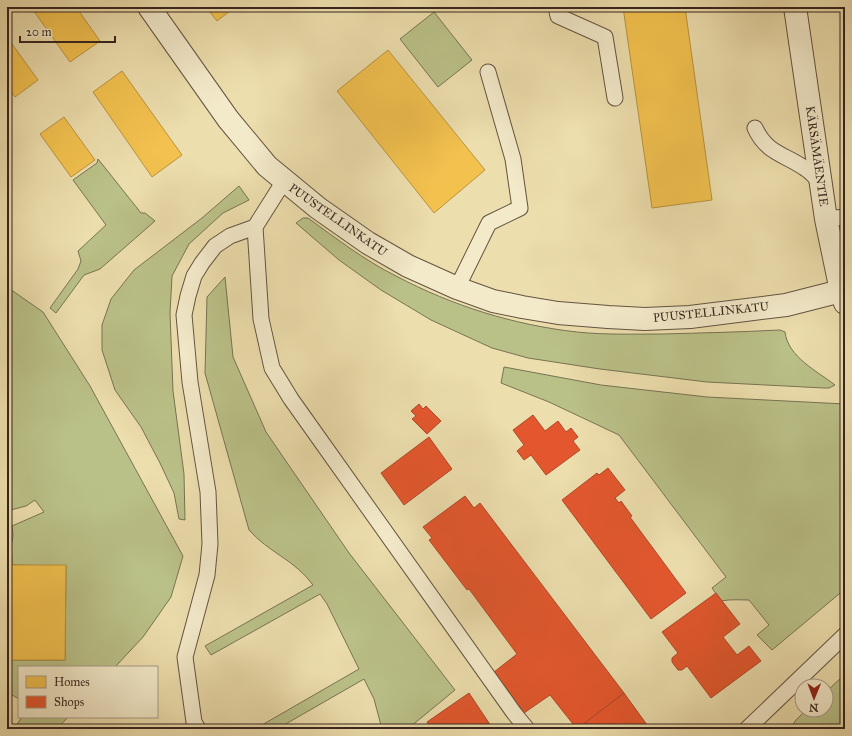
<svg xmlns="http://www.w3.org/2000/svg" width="852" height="736" font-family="'IM FELL Great Primer',serif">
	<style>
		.green { fill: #bac188; stroke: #787354 }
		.homes { fill: #f2c14e; stroke: #ba9240 }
		.shops { fill: #e4572e; stroke: #b0482a }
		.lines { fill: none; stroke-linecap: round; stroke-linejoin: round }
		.service-casing { stroke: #645342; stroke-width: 17 }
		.minor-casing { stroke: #645342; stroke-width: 24 }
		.tertiary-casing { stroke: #645342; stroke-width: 24 }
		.service { stroke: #f3eaca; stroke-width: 15 }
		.minor { stroke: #f3eaca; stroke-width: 22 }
		.tertiary { stroke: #f3eaca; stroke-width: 22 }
		.labels { text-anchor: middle; stroke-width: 4; stroke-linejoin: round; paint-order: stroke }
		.street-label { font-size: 12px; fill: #36251f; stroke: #f3eaca }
	</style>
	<rect width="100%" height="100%" fill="#eddead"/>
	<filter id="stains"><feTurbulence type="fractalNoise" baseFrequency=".005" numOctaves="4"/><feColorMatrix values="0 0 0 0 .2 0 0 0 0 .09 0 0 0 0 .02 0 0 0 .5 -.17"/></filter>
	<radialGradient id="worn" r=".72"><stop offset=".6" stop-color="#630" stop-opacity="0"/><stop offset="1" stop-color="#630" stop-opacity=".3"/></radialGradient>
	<g class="green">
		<polygon points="434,12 472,60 438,87 400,39"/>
		<polygon points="98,159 141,213 145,213 155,221 100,269 84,275 56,313 50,308 78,269 81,261 78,251 106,225 73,180 97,163"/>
		<polygon points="239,186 249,200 223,213 189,244 172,276 170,313 173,391 184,474 185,520 179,519 174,493 160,463 141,427 115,390 102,350 102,325 111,299 134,270 202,218"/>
		<path d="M303,218H308C337,239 364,260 396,276C453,306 514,325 577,332C605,335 634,334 662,334C701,333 741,332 780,330L785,332C788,357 817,371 835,385L829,388H824L707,382L600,369L528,358L492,348L431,320L381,290L339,260L296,223Z"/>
		<path d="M225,277L233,357L266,432L349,553L455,690L410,727L412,729H382L374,699L364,679L277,729H255L359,669L327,604L320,594L211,655L205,646L313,585C295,560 268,552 249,530L205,373L207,297Z"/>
		<polygon points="7,287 43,312 90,386 183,556 171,597 143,637 115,667 19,667 19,699 7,692 7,660 65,660 66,566 12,565 7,554 7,542 12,542 13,535 12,526 44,512 35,500 26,506 7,511"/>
		<path d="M504,367L601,385L707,397L845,404V589L772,650L757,635L769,625L749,600C740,600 731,599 721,601L712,588L726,577L619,435L549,402L501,383Z"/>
		<polygon points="843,676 845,679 845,729 791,729 795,721 806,710 826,710 826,692"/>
		<polygon points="22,717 68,717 57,729 14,729"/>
	</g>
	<g class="homes">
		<polygon points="31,7 76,7 100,41 70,62"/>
		<polygon points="206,7 235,7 217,21"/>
		<polygon points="623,7 685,7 712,200 652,208"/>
		<polygon points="7,37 38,80 15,97 7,86"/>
		<polygon points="388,50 485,170 434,213 337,91"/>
		<polygon points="122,71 182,155 152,177 93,92"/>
		<polygon points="64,117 95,160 71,177 40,134"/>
		<polygon points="7,554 12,554 12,565 66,565 65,660 7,660"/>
	</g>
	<g class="shops">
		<polygon points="419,404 423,409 426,406 441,421 427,434 412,419 416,416 411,411"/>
		<polygon points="533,415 545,431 558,421 566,432 571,428 578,437 573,441 580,450 546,475 531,455 524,460 517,451 524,445 513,430"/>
		<polygon points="429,437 452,469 404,505 381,473"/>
		<polygon points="608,468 625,490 615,498 619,503 621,501 632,516 630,517 686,593 651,619 562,500 597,473 599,475"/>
		<polygon points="465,496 474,508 480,503 624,693 577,729 550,695 524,713 494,672 517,654 469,589 467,590 429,540 432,538 423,527"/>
		<polygon points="716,593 740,624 723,637 737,655 749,646 761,661 711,698 687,666 682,670 678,670 672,662 672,658 678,653 662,632"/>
		<polygon points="469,693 493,729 431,729 427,722"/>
		<polygon points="624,693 650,729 577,729"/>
	</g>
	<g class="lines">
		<g class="service-casing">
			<g id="service">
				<polyline points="556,7 558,16 605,37 615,98"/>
				<path d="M755,128C767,154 785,154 806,169C812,173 817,179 821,185"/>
				<polyline points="826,219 845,217"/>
				<polyline points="255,227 261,319 272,368 291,399 514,713 527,729"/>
				<polyline points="457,288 489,223 520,208 513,159 488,72"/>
				<polyline points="198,729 194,722 185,657 207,575 210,544 208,492 190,382 184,315 188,296 194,276 202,263 215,246 230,236 255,227 284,181"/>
				<polyline points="747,729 845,635"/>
			</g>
		</g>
		<g class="minor-casing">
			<polyline id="minor" points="149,7 228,119 267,166 318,208 368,243 408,266 457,288 493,301 522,307 558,313 608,317 645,319 690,317 786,305 841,291"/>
		</g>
		<g class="tertiary-casing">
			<polyline id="tertiary" points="795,7 826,219 841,291 845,303"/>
		</g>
		<use href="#service" class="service"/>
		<use href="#minor" class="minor"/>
		<use href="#tertiary" class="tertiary"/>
	</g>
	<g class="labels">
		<g class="street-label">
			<text transform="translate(817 156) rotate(82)" y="4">KÄRSÄMÄENTIE</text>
			<text transform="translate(338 220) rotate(35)" y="4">PUUSTELLINKATU</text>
			<text transform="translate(711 312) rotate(-6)" y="4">PUUSTELLINKATU</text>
		</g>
	</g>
	<rect width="852" height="736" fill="none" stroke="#eddead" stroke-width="24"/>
	<rect x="8" y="8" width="836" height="720" fill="none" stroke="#36251f" stroke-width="2"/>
	<rect x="12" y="12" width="828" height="712" fill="none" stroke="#36251f"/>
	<rect x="18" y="666" width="140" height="52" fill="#f3eaca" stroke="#a79b86"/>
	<rect x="26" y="676" width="20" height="12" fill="#f2c14e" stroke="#a79b86"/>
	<text x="54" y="686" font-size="12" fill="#36251f">Homes</text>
	<rect x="26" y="696" width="20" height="12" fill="#e4572e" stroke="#a79b86"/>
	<text x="54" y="706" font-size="12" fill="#36251f">Shops</text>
	<g transform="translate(814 698) rotate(181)"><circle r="19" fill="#f3eaca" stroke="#a79b86"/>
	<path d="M0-3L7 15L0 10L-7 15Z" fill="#8f2418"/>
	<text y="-6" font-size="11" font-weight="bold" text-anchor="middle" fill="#36251f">N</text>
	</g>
	<path d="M20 36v6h95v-6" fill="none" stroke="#36251f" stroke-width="2"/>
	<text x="26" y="36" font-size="12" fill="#36251f" stroke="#f3eaca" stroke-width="3" paint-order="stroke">20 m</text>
	<rect width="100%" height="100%" filter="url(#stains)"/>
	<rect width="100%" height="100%" fill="url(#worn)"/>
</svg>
